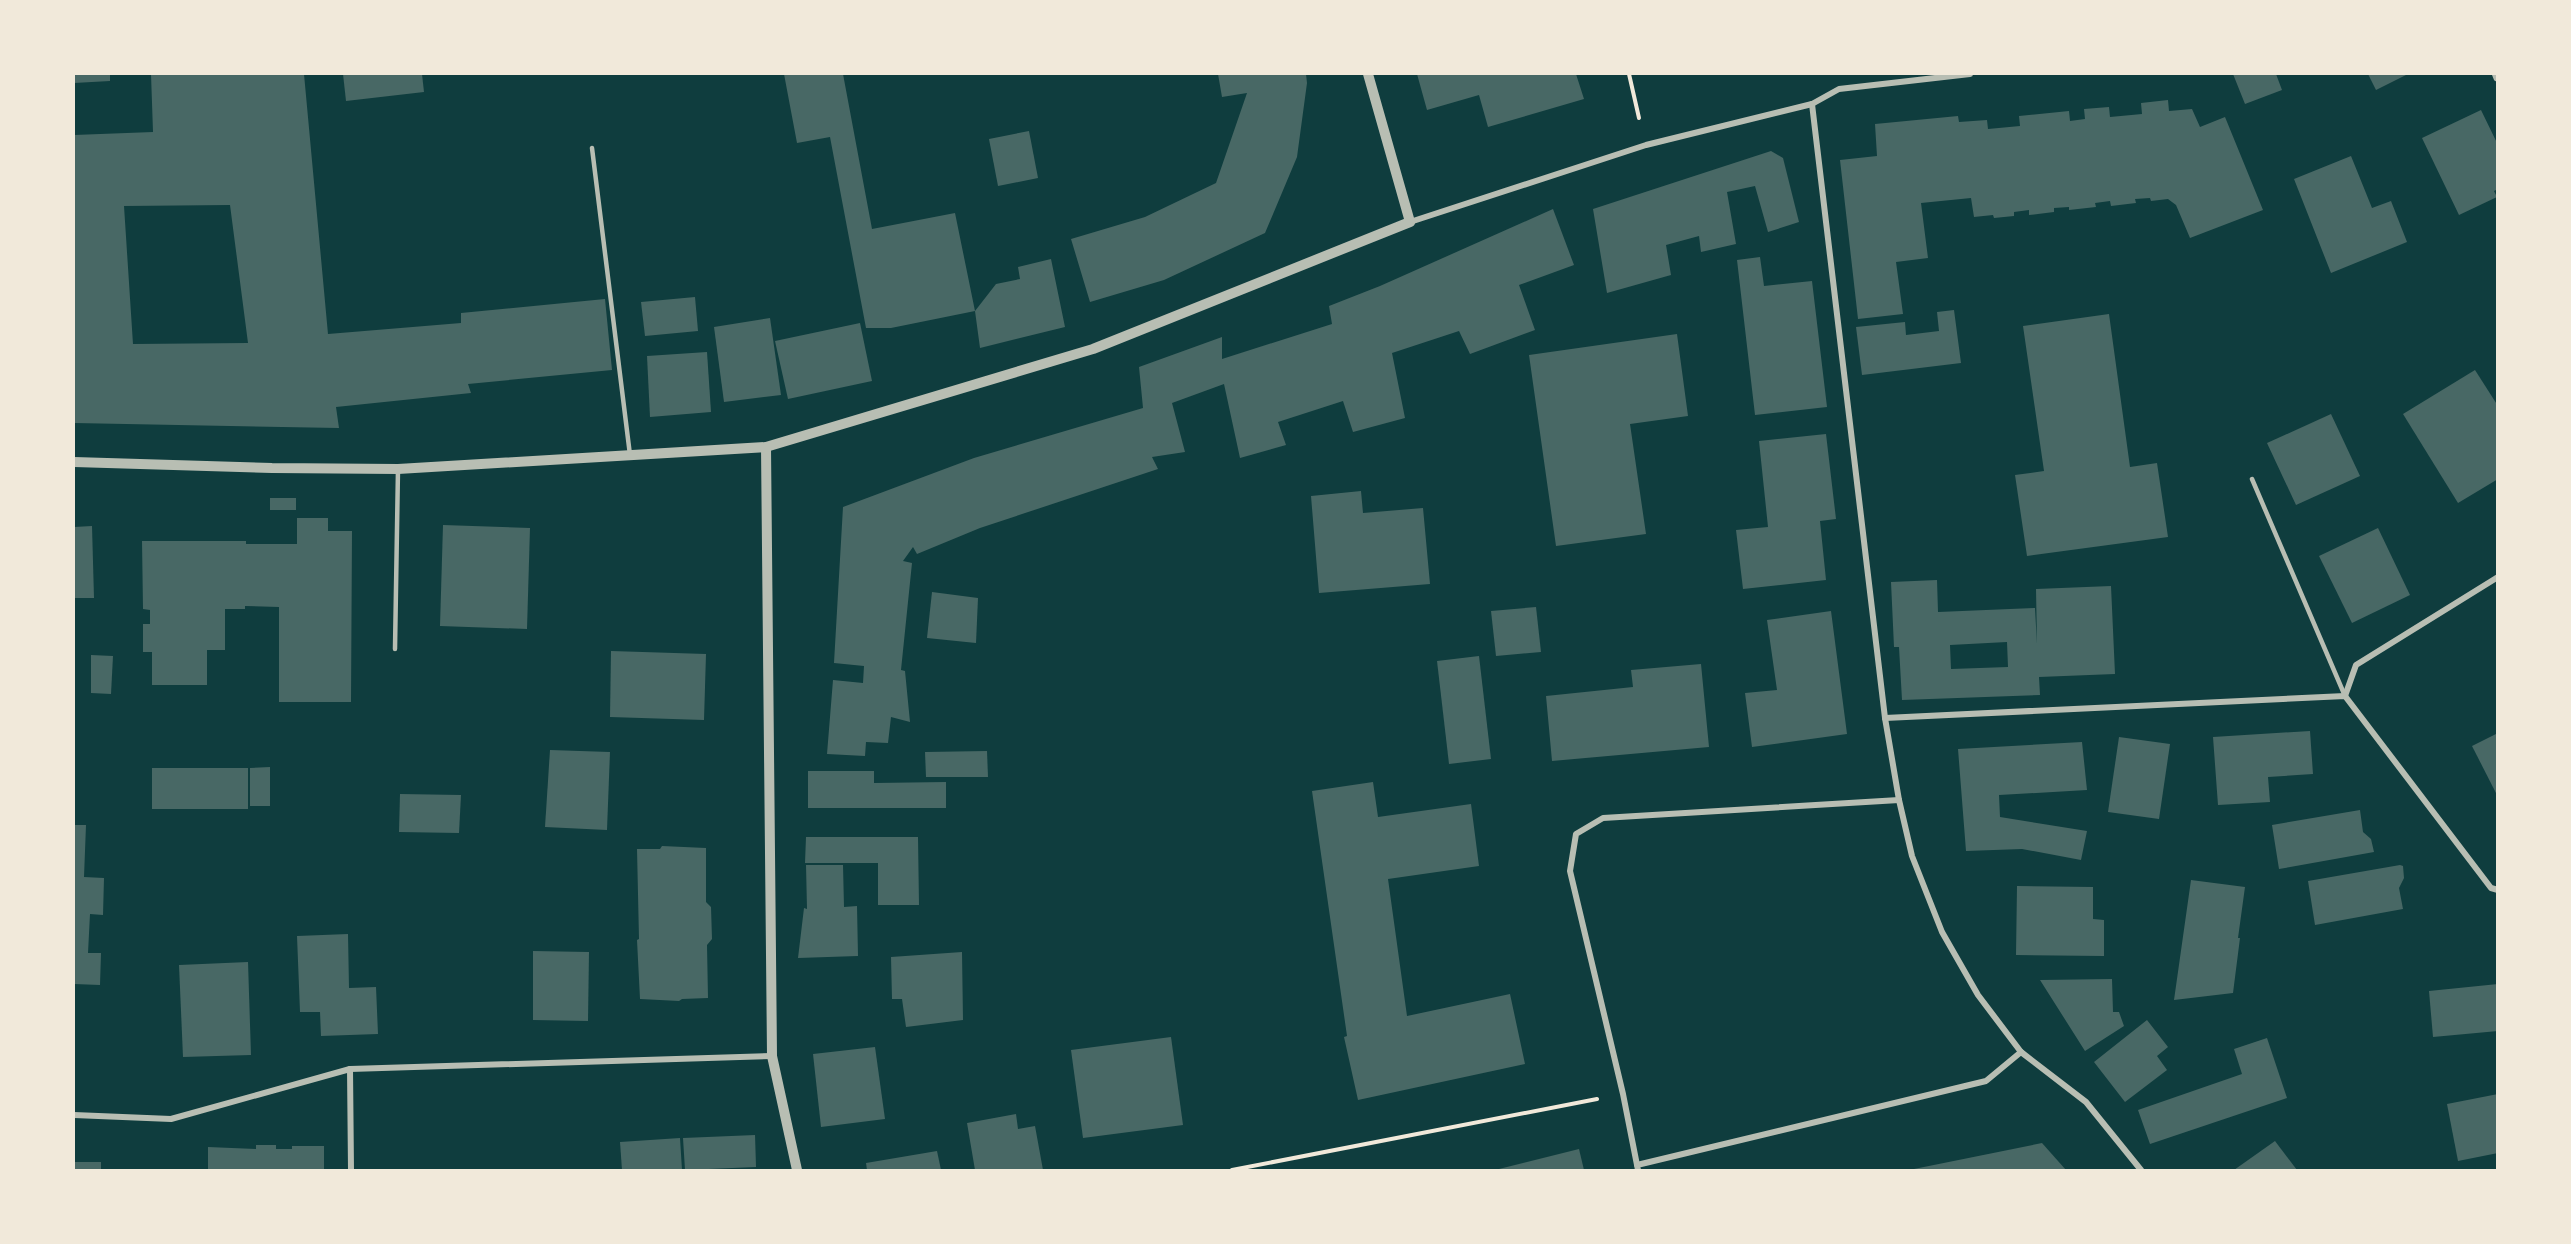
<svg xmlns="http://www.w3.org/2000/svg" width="2571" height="1244" font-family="'Source Sans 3',sans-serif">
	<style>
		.building { fill: #486865; fill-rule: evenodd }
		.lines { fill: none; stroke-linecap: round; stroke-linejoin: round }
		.path { stroke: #f1e9da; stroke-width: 4 }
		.service { stroke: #b8beb3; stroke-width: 4.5 }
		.minor { stroke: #b8beb3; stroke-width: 6 }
		.tertiary { stroke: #b8beb3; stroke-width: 10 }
	</style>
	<rect width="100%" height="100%" fill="#0f3d3e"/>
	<g class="building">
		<polygon points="74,74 110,74 110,81 74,83"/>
		<path d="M151,74H304L328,334L461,323V313L605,299L612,370L468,384L471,393L336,407L339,428L74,423V135L153,132ZM230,205L248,343L133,344L124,206Z"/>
		<polygon points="343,74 422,74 424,92 346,101"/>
		<polygon points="784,74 843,74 872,229 955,213 975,311 996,284 1020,279 1018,267 1051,259 1065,327 980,348 975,311 891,328 866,328 830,137 797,143"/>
		<polygon points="1218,74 1306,74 1307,83 1297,157 1265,233 1164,280 1090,302 1071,239 1145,217 1216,183 1247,93 1222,97"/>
		<polygon points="1417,74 1576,74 1584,99 1488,127 1479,95 1427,110"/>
		<polygon points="2233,74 2276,74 2282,90 2245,104"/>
		<polygon points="2368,74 2408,74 2376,90"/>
		<polygon points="2168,100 2169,111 2192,109 2200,127 2225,117 2263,210 2190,238 2176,205 2168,199 2151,201 2150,198 2135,199 2136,203 2111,206 2110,201 2095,203 2096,207 2069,210 2069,207 2054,208 2054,212 2029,215 2029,210 2014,212 2014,216 1994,218 1993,215 1974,217 1971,198 1921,203 1928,258 1896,262 1903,314 1858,319 1840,160 1877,156 1875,124 1958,116 1959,122 1987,120 1988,129 2020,126 2019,116 2069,111 2070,121 2085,119 2084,109 2109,107 2110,117 2142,114 2141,103"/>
		<polygon points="2481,110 2498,145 2498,189 2494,191 2497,197 2459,215 2422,138"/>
		<polygon points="1029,131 1038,178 998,186 989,139"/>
		<polygon points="1771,151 1783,158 1799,222 1768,232 1755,186 1727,192 1736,244 1701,252 1699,236 1666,245 1671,275 1607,293 1593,209"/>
		<polygon points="2351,156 2372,208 2391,201 2407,242 2331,273 2294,179"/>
		<polygon points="1553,209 1574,265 1519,285 1535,330 1470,354 1459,331 1392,353 1405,418 1353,432 1343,401 1278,422 1286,445 1240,458 1224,384 1172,403 1185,452 1152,457 1158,469 980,528 917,554 913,547 903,561 912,563 901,670 905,671 910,722 891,717 888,743 866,742 865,756 827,754 833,680 863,683 864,666 834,663 843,507 974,458 1143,408 1139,367 1222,337 1222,359 1332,324 1329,306 1380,286"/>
		<polygon points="1760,257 1764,286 1812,281 1827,407 1755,415 1737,260"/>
		<polygon points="695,297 698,331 645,336 641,302"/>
		<polygon points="1954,310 1961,363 1862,375 1856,327 1905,322 1906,335 1939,331 1937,312"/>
		<polygon points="2109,314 2130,467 2157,463 2168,537 2027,556 2015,475 2044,471 2023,326"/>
		<polygon points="770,318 781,395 724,402 714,327"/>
		<polygon points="860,323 872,381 788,399 775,341"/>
		<polygon points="1677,334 1688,416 1630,424 1646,534 1556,546 1529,355"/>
		<polygon points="707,352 711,412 650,417 647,356"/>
		<polygon points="2475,370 2498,406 2498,479 2458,503 2403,414"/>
		<polygon points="2331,414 2360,476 2296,505 2267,443"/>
		<polygon points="1826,434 1836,519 1820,521 1826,580 1743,589 1736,530 1768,527 1759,441"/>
		<polygon points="1361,491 1363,513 1423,508 1430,584 1319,593 1311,496"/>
		<rect x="270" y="498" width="26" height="12"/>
		<polygon points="297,518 328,518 328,531 352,531 351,702 279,702 279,607 245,606 245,609 225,609 225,650 207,650 207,685 152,685 152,652 143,652 143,624 150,624 150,610 143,609 142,541 246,541 246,544 297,544"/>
		<polygon points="443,525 530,528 527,629 440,626"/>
		<polygon points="92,526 94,598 74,598 74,527"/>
		<polygon points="2378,528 2410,595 2352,623 2319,556"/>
		<path d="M1937,580L1938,612L2035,608L2037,644L2036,589L2111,586L2115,674L2039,677L2040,695L1902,700L1899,647H1894L1891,582ZM2007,642L2008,667L1951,669L1950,645Z"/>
		<polygon points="932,592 978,598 976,643 927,638"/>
		<polygon points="1536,607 1541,652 1496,656 1491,611"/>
		<polygon points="1831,611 1847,734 1752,747 1745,693 1777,690 1767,620"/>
		<polygon points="611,651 706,654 704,720 610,717"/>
		<polygon points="91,655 113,656 111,694 91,693"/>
		<polygon points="1479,656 1491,759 1449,764 1437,661"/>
		<polygon points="1701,664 1709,747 1552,761 1546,696 1633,687 1631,670"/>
		<polygon points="2310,731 2313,774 2268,777 2270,802 2218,805 2213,737"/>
		<polygon points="2498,733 2498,797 2472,746"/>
		<polygon points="2119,737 2170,744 2159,819 2108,812"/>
		<polygon points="2082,742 2087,790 1999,795 2000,817 2087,831 2081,860 2022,849 1966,851 1958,749"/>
		<polygon points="550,750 610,752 607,830 545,827"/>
		<polygon points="987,751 988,777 926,777 925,752"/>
		<polygon points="270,767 270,806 250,806 250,768"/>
		<rect x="152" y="768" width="96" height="41"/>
		<polygon points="808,771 874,771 874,783 946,782 946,808 808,808"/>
		<polygon points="1373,782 1378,817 1471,804 1479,866 1388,879 1407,1016 1510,994 1525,1064 1358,1100 1344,1037 1347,1036 1312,791"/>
		<polygon points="400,794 461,795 459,833 399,832"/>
		<polygon points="2360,810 2363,832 2371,839 2374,852 2279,869 2272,825"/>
		<polygon points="74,825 86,825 84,877 104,878 103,915 90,914 88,953 101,953 100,985 74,984"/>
		<polygon points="806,837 918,837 919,905 878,905 878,863 805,863"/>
		<polygon points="662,846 706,848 706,902 711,907 712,939 707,945 708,998 682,999 679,1001 640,999 637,940 639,939 637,849 660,849"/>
		<polygon points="806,865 843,865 844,907 857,906 858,956 798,958 804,908 807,909"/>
		<polygon points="2400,865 2403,866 2404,878 2399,888 2403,909 2315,925 2308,881"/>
		<polygon points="2191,880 2245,887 2238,938 2240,938 2233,993 2174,1000"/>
		<polygon points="2017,886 2093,887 2093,919 2104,920 2104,956 2016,955"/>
		<polygon points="348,934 349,988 376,987 378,1034 321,1036 320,1012 300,1012 297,936"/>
		<polygon points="533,951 589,952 588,1021 533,1020"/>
		<polygon points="962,952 963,1020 906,1027 902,999 892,999 891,957"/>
		<polygon points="248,962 251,1055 183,1057 179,965"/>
		<polygon points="2112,979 2113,1012 2119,1012 2124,1026 2085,1051 2040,980"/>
		<polygon points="2498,984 2498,1031 2433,1037 2429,991"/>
		<polygon points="2147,1020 2168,1047 2157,1056 2167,1070 2125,1102 2094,1062"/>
		<polygon points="1171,1037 1183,1125 1083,1138 1071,1050"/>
		<polygon points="2267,1038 2287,1098 2150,1144 2138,1110 2242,1074 2234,1049"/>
		<polygon points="875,1047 885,1119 821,1127 813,1054"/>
		<polygon points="2498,1094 2498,1153 2458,1161 2447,1104"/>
		<polygon points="1016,1114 1018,1129 1035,1126 1043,1170 975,1170 967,1123"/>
		<polygon points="755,1135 756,1167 685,1170 683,1138"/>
		<polygon points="680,1138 682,1170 622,1170 620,1142"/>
		<polygon points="2275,1141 2297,1170 2234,1170"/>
		<polygon points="2042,1143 2066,1170 1914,1170 1914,1169"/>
		<polygon points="256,1145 276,1145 276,1149 292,1149 292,1146 324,1146 324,1170 208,1170 208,1147 256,1149"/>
		<polygon points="1579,1149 1584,1170 1495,1170"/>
		<polygon points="937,1151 941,1170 867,1170 866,1163"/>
		<rect x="74" y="1162" width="27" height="8"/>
	</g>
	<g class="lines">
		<g class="path">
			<polyline points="1629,74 1639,118"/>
			<polyline points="1232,1170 1597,1099"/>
		</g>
		<g class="service">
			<polyline points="2494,74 2496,79"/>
			<polyline points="592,148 630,455"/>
			<polyline points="2252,479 2345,696"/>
			<polyline points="395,649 398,469"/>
		</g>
		<g class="minor">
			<polyline points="1812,104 1885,718 1899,800 1912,856 1942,932 1978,995 2021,1052 2086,1102 2141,1170"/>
			<polyline points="1410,222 1646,145 1812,104 1839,89 1970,74"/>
			<polyline points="2345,696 2356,665 2498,577"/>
			<polyline points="1885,718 2345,696 2491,888 2498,890"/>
			<polyline points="350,1069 351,1170"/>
			<polyline points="74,1115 171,1119 350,1069 772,1056"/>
			<polyline points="1637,1165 1623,1094 1570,871 1576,834 1603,818 1899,800"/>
			<polyline points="1638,1170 1637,1165 1986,1081 2021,1052"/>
		</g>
		<g class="tertiary">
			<polyline points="766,447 772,1056 797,1170"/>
			<polyline points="74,462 272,468 398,469 766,447 1093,349 1410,222 1368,74"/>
		</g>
	</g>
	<rect width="2571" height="1244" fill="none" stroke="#f1e9da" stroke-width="150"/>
</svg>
